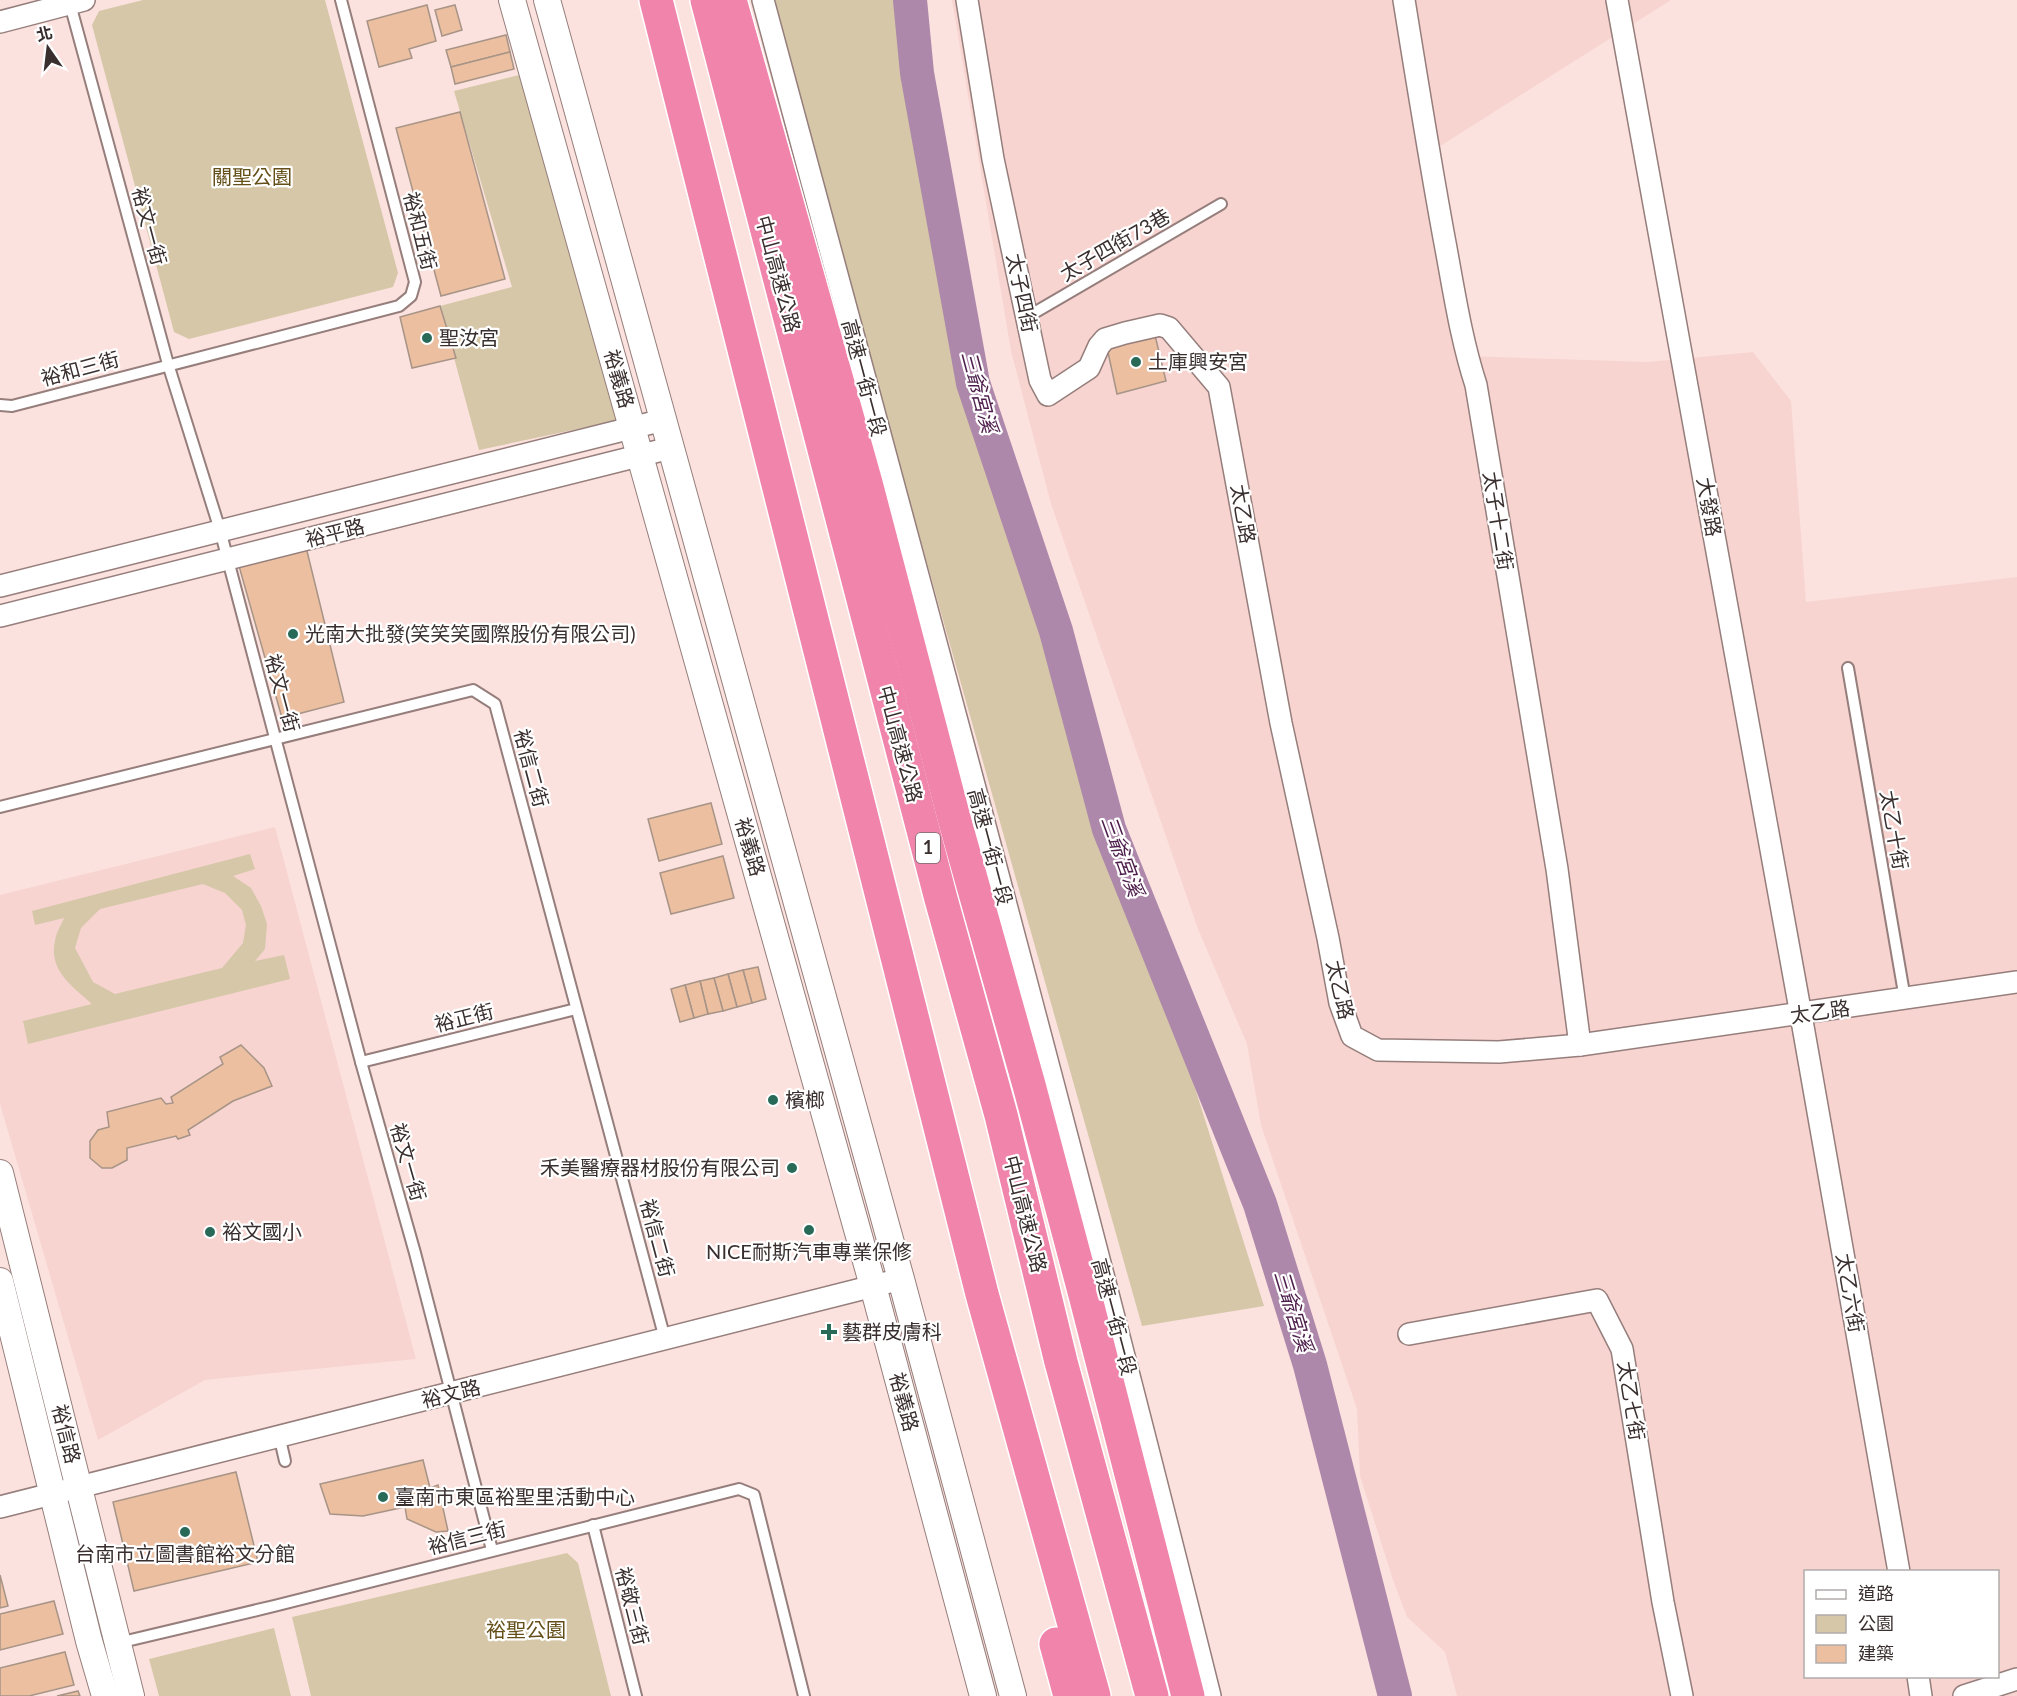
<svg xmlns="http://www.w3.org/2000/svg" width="2017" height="1696" font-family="Lato,'Noto Sans TC',sans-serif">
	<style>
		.built { fill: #f7d4d0; fill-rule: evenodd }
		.green { fill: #d5c7a8; fill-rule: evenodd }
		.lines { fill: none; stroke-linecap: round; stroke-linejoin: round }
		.river { stroke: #ad88aa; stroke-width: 34 }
		.building { fill: #ebbfa0; stroke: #a79487; stroke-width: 1.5 }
		.service-casing { stroke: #957e7b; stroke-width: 14 }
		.minor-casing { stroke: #957e7b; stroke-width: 24 }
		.tertiary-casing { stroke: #957e7b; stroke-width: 28 }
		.motorway-casing { stroke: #fff; stroke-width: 36 }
		.service { stroke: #fff; stroke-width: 10 }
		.minor { stroke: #fff; stroke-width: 21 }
		.tertiary { stroke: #fff; stroke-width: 26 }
		.motorway { stroke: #f084ab; stroke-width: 33 }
		.poi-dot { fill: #286958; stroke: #fff; stroke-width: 2 }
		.labels { text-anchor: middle; stroke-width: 4.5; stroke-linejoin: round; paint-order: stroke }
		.shield { fill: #fff; stroke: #746d6d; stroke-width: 1.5 }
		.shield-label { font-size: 18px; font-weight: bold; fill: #392f2e }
		.park-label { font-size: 20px; fill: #654f18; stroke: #fff }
		.street-label { font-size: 20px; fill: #392f2e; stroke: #fff }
		.poi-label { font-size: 20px; fill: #392f2e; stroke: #fff; text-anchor: start }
		.water-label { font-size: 21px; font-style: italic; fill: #4d1e4b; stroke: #fff }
	</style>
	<rect width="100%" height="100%" fill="#fce2de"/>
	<g class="built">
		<path d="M952,0H1671L1423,157L1467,356L1648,362L1753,352L1791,401L1806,602L2017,577V1696H1457L1445,1652L1407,1617L1393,1580L1360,1476L1357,1409L1261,1125L1247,1044L1198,929L1051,504L1011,351ZM1806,1572H1998V1676H1806Z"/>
		<polygon points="275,827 416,1359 205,1380 98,1440 0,1104 0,895"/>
	</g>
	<g class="green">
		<polygon points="143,0 325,0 398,273 393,287 189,339 174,332 92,25 99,11"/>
		<polygon points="775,0 904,0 967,383 1149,943 1264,1306 1142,1326 801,116"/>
		<polygon points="523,74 625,419 479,450 440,306 512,287 454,91"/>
		<path d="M250,854L255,869L233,876L251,888L261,906L267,924L265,949L255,961L284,955L290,979L28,1044L23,1021L92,1004C73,987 48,970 55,941C56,933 61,925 64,918L35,925L32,911ZM203,884L225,893L242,910L246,925L243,943L222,968L115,994L93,982L75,948L81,928L100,909Z"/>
		<polygon points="567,1553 578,1563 611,1696 311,1696 292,1617"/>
		<polygon points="274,1628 291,1696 159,1696 149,1659"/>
	</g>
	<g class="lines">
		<polyline class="river" points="910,0 917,73 973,383 1056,631 1109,829 1260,1204 1310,1365 1395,1696"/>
	</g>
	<g class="building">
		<polygon points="427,5 436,41 409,49 412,58 379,67 367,21"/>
		<polygon points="455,5 462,30 442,36 435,10"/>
		<polygon points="506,35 510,52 451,67 446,50"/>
		<polygon points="510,52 514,69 455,84 451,67"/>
		<polygon points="460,112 505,279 441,296 396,128"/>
		<polygon points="440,306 456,358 412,368 400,317"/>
		<polygon points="1154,331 1166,381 1117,394 1106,343"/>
		<polygon points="306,547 344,702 282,718 239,566"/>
		<polygon points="711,803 722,844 659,861 648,819"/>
		<polygon points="723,856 734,898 671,914 660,873"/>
		<polygon points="758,967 766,999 752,1003 743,970"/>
		<polygon points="743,970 752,1003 737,1007 728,974"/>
		<polygon points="728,974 737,1007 723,1011 714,978"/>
		<polygon points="714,978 723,1011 708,1014 700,981"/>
		<polygon points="700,981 708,1014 694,1018 685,985"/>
		<polygon points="685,985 694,1018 680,1022 671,989"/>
		<polygon points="241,1045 264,1068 272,1086 233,1101 188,1130 190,1135 178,1139 176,1136 127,1148 127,1160 112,1168 102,1168 90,1158 90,1141 98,1130 109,1127 107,1112 161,1098 166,1104 173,1103 171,1097 223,1064 220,1057"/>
		<polygon points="423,1460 430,1488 438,1485 448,1531 436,1532 407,1519 405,1507 363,1516 330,1514 320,1484"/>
		<polygon points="236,1472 258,1562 134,1591 113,1502"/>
		<polygon points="0,1575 8,1606 0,1608"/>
		<polygon points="54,1601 63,1634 0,1650 0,1614"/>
		<polygon points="65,1652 74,1685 29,1696 0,1696 0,1668"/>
		<polygon points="78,1691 80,1696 57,1696"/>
	</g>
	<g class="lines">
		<g class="service-casing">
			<g id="service">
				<polyline points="70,4 168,364 220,530 361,1062 415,1253 492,1550"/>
				<polyline points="1027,317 1221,204"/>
				<polyline points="0,405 12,406 399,306 411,296 415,282 341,0"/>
				<polyline points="1848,668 1905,999"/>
				<polyline points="0,807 473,690 495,704 665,1339"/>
				<polyline points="361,1062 576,1009"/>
				<polyline points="279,1435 285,1461"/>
				<polyline points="593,1525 636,1696"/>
				<polyline points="118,1643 274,1606 739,1489 754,1495 804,1696"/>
			</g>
		</g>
		<g class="minor-casing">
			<g id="minor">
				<path d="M763,0C915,565 1069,1128 1210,1696"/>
				<polyline points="967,0 993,159 1040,380 1048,395 1089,368 1099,346 1105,339 1125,333 1160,325 1169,328 1219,387 1281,723 1328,938 1340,1003 1352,1036 1378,1050 1499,1052 1580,1045 2017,982"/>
				<path d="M1404,0C1417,81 1430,162 1445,243C1454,291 1461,339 1476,385L1557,869L1580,1045"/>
				<polyline points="1617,0 1801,1015 1899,1572"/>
				<polyline points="0,22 84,0"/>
				<polyline points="0,586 663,420"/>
				<polyline points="0,616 670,448"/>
				<polyline points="1409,1334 1597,1300 1622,1349 1663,1602 1682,1696"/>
				<polyline points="0,1507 901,1279"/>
				<polyline points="1918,1676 1921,1696"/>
				<polyline points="1964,1696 2017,1679"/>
			</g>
		</g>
		<g class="tertiary-casing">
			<g id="tertiary">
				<polyline points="512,0 873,1286 983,1696"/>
				<polyline points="547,0 901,1279 1013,1696"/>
				<polyline points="0,1173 131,1696"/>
				<polyline points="0,1281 89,1641 105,1696"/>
			</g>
		</g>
		<g class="motorway-casing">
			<g id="motorway">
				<polyline points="656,0 982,1294 1094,1696"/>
				<polyline points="707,0 941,899 1001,1115 1061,1362 1152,1696"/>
				<polyline points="730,0 866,483 954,818 1029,1085 1085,1295 1188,1696"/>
				<polyline points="1056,1644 1070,1696"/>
			</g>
		</g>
		<use href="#service" class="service"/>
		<use href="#minor" class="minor"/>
		<use href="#tertiary" class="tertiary"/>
		<use href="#motorway" class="motorway"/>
	</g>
	<g class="poi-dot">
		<circle cx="427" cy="338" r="6"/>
		<circle cx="1136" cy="362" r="6"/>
		<circle cx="293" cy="634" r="6"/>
		<circle cx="773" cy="1100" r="6"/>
		<circle cx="792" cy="1168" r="6"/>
		<circle cx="809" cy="1230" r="6"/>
		<circle cx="210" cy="1232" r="6"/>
		<path d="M826 1323h6v6h6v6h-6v6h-6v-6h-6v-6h6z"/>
		<circle cx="383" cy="1497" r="6"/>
		<circle cx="185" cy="1532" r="6"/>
	</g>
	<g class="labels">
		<rect class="shield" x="916" y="833" width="24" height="30" rx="4.5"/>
		<g class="shield-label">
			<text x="928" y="854">1</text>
		</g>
		<g class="park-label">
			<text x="252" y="184">關聖公園</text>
			<text x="526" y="1637">裕聖公園</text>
		</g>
		<g class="street-label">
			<text transform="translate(149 226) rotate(75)" y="7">裕文一街</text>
			<text transform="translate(420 231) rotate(76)" y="7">裕和五街</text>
			<text transform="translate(1115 245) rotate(-30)" y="7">太子四街73巷</text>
			<text transform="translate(778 274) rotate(75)" y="7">中山高速公路</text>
			<text transform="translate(1022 293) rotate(78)" y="7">太子四街</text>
			<text transform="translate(80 369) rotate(-15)" y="7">裕和三街</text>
			<text transform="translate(864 378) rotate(75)" y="7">高速一街一段</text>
			<text transform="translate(619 379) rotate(74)" y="7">裕義路</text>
			<text transform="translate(1709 507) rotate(80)" y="7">大發路</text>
			<text transform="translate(1243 514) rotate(80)" y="7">太乙路</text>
			<text transform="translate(1498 521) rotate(81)" y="7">太子十二街</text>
			<text transform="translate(335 533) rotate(-14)" y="7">裕平路</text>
			<text transform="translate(282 693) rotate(75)" y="7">裕文一街</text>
			<text transform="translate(900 744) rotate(75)" y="7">中山高速公路</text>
			<text transform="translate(531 768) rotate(75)" y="7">裕信二街</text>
			<text transform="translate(1894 830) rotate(80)" y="7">太乙十街</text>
			<text transform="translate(750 847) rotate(74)" y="7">裕義路</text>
			<text transform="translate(990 847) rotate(75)" y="7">高速一街一段</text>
			<text transform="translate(1340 990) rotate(77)" y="7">太乙路</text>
			<text transform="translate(1820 1012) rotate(-8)" y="7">太乙路</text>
			<text transform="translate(464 1018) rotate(-14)" y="7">裕正街</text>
			<text transform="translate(408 1162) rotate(74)" y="7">裕文一街</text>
			<text transform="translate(1025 1214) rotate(76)" y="7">中山高速公路</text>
			<text transform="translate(657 1238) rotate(75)" y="7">裕信二街</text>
			<text transform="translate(1850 1293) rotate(80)" y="7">太乙六街</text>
			<text transform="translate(1114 1317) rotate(75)" y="7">高速一街一段</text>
			<text transform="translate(451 1394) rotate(-14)" y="7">裕文路</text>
			<text transform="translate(1631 1401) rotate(81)" y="7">太乙七街</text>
			<text transform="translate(904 1402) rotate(75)" y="7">裕義路</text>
			<text transform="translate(66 1434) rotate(76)" y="7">裕信路</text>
			<text transform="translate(467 1538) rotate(-14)" y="7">裕信三街</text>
			<text transform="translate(632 1606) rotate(76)" y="7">裕敬三街</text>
		</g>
		<g class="poi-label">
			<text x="439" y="345">聖汝宮</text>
			<text x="1148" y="369">土庫興安宮</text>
			<text x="305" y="641">光南大批發(笑笑笑國際股份有限公司)</text>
			<text x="785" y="1107">檳榔</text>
			<text x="780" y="1175" text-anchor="end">禾美醫療器材股份有限公司</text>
			<text x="222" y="1239">裕文國小</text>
			<text x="809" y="1259" text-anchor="middle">NICE耐斯汽車專業保修</text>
			<text x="842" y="1339">藝群皮膚科</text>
			<text x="395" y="1504">臺南市東區裕聖里活動中心</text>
			<text x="185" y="1561" text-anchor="middle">台南市立圖書館裕文分館</text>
		</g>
		<g class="water-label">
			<text transform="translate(979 392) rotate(75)" y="7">三爺宮溪</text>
			<text transform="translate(1122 856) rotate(70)" y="7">三爺宮溪</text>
			<text transform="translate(1293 1311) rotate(73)" y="7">三爺宮溪</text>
		</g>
	</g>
	<rect x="1804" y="1570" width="195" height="108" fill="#ffffff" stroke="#b0acab" stroke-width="1.5"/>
	<rect x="1816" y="1590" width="30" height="9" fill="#ffffff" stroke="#b0acab" stroke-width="1.5"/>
	<text x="1858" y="1600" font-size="18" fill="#392f2e">道路</text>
	<rect x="1816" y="1615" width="30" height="18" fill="#d5c7a8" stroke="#b0acab" stroke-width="1.5"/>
	<text x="1858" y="1630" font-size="18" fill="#392f2e">公園</text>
	<rect x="1816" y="1645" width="30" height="18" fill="#ebbfa0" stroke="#b0acab" stroke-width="1.5"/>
	<text x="1858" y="1660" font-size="18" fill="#392f2e">建築</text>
	<g transform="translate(48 48) rotate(346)" stroke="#ffffff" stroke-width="4.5" paint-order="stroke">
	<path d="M0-4.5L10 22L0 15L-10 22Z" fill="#392f2e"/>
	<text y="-9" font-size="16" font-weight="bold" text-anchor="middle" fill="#392f2e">北</text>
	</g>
</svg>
